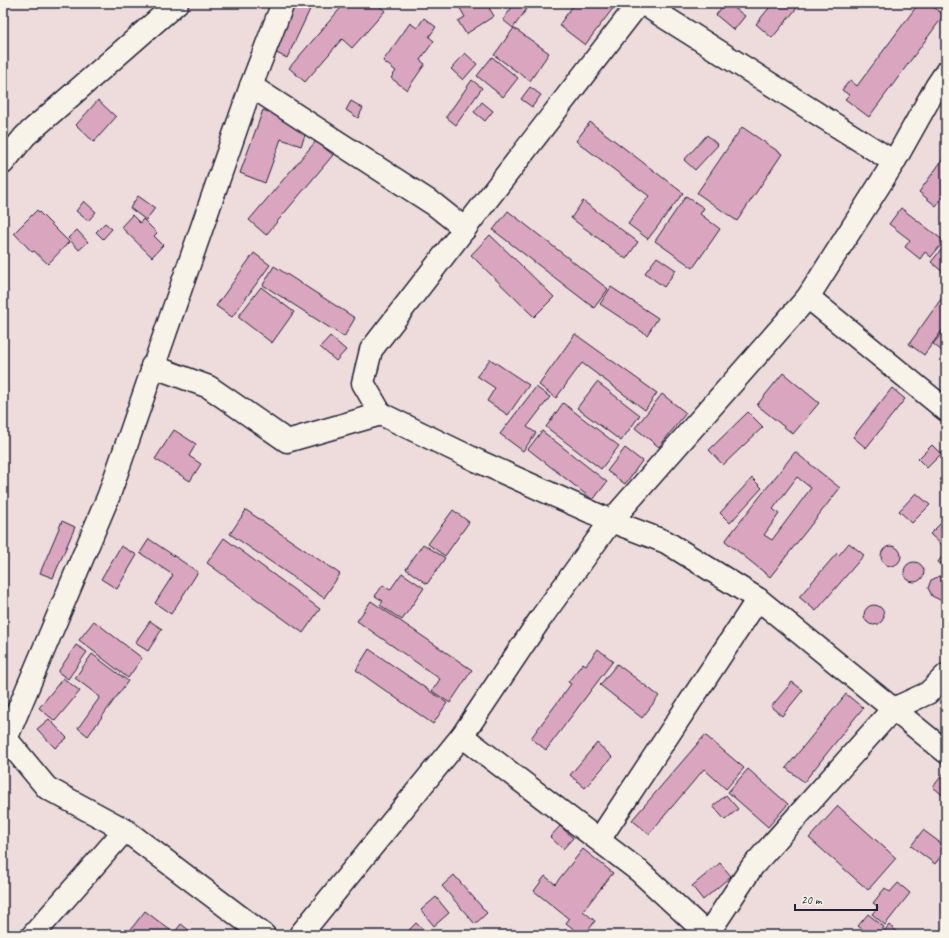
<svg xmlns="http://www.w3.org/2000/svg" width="949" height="938" font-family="Caveat,sans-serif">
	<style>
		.building { fill: #daa5bf; stroke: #22223b; fill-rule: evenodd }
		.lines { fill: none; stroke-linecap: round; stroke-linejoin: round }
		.minor-casing { stroke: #22223b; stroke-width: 25 }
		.minor { stroke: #f7f3e8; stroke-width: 22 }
	</style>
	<rect width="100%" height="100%" fill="#eedcdc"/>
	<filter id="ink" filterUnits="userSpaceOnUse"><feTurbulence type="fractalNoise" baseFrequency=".025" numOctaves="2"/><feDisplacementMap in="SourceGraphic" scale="8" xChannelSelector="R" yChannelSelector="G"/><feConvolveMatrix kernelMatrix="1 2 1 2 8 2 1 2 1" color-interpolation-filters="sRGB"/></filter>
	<g filter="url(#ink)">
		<g class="building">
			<polygon points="294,3 313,3 287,58 272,51"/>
			<polygon points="345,3 376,3 385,11 352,48 342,39 305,82 289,68"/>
			<polygon points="457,3 486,3 494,16 466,34 458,21 465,17"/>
			<polygon points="515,3 531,3 513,28 503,20"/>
			<polygon points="575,3 617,3 585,45 559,25"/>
			<polygon points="725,3 728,3 745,16 734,30 716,15"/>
			<polygon points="773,3 801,3 772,38 756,24"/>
			<polygon points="919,3 928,3 944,15 869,117 845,99 849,95 842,90 850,80 857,86"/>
			<polygon points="424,18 436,27 429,37 434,41 420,60 425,64 407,90 391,78 396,71 383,61 410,23 417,28"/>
			<polygon points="514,28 549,53 530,81 494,55"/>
			<polygon points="465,53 477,64 463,80 451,69"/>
			<polygon points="492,57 518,78 503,97 477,76"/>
			<polygon points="472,80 482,88 456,125 446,117"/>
			<polygon points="530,87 541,95 532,107 521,99"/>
			<polygon points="98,100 116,117 94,142 76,125"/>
			<polygon points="351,101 363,108 358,118 346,110"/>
			<polygon points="482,102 493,111 485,121 474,112"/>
			<polygon points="263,110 308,127 301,146 281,139 265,183 240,173"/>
			<polygon points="590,122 683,193 648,239 628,224 649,196 576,141"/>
			<polygon points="742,127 782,154 737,221 697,193"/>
			<polygon points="707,135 718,145 695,170 684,160"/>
			<polygon points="316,141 333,155 266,235 249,220"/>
			<polygon points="946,155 946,193 936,206 919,192"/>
			<polygon points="138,196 155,208 146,220 130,208"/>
			<polygon points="686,196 704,208 700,214 720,229 693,268 655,241"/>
			<polygon points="84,201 96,212 88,221 76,211"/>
			<polygon points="583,201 638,242 626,259 571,218"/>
			<polygon points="901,208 944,241 931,257 925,252 920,259 905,247 910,240 889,224"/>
			<polygon points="37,210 69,242 48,264 34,251 32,252 14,233"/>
			<polygon points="508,211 608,289 594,308 493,230"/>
			<polygon points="132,215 140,223 143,219 157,233 154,236 163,245 152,257 121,227"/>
			<polygon points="105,223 112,229 103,239 96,232"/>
			<polygon points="77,230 88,242 79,250 68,238"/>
			<polygon points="490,235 554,297 534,317 471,255"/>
			<polygon points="946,244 946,275 931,262"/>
			<polygon points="254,253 270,265 232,317 216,306"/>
			<polygon points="657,257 676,270 664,287 645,273"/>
			<polygon points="274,266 355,318 344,337 263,285"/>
			<polygon points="261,287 294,312 272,343 238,317"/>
			<polygon points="611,287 658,318 647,335 600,304"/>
			<polygon points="946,292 946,325 924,355 909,344"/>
			<polygon points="946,328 946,354 933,344"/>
			<polygon points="575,334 657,393 645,410 582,363 556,398 539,385"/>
			<polygon points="330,336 346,350 336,361 320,347"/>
			<polygon points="490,359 529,385 508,415 487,401 495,388 477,376"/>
			<polygon points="783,373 819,403 793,434 757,405"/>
			<polygon points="597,382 640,415 621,441 577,408"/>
			<polygon points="536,387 550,397 527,427 536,433 523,451 500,434"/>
			<polygon points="892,388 905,399 866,448 853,437"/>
			<polygon points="662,394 686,413 659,447 635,428"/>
			<polygon points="563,403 619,446 601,469 546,427"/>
			<polygon points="748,412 763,427 723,465 709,450"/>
			<polygon points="174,430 196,444 189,456 201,464 190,481 155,459"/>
			<polygon points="542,431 607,482 593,500 528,449"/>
			<polygon points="932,445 941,454 927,468 918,459"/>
			<polygon points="625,448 642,461 625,484 607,471"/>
			<path d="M795,452L840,488L770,577L725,541ZM797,477L811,488L772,540L764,535L779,514L773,509Z"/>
			<polygon points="752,478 762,488 730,523 720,513"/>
			<polygon points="916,493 930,505 912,523 899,511"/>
			<polygon points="246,510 340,574 324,598 230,534"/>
			<polygon points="453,510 469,522 445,556 428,544"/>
			<polygon points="946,518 946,545 944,547 930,534"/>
			<polygon points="62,521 75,527 53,578 40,573"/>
			<polygon points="224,538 320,609 303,633 207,563"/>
			<polygon points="149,539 198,572 171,614 155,603 173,575 140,553"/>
			<polygon points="849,543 864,555 816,611 799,597 837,553 839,555"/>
			<polygon points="423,544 445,558 427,584 406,569"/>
			<polygon points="121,546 137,555 117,589 101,579"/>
			<circle cx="891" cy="556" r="10"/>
			<polygon points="946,551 946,568 938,562"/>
			<circle cx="914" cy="572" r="10"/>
			<polygon points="402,573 424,588 402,620 380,605 383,601 375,596 383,585 390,590"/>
			<polygon points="940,576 946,579 946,597 940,600 932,596 928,588 931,580"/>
			<polygon points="371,601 472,670 450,703 432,691 440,679 357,621"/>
			<circle cx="874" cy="615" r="10"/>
			<polygon points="94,621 142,658 128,678 79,640"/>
			<polygon points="150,621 162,629 148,651 135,643"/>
			<polygon points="76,645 87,652 68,679 58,672"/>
			<polygon points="369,649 447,703 433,724 356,670"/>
			<polygon points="598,649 613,661 546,750 531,738 571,684 568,682 583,663 586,665"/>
			<polygon points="92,654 128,681 88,736 78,728 100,697 75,678"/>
			<polygon points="617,664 659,696 642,718 600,685"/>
			<polygon points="63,678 80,691 55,721 39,708"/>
			<polygon points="792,682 803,690 782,716 771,707"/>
			<polygon points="846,694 863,708 804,782 786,768"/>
			<polygon points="49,719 67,738 55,748 37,729"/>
			<polygon points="705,735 744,768 726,789 704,769 649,834 632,820"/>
			<polygon points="597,743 612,757 585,788 570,775"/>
			<polygon points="748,769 788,804 768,827 728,792"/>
			<polygon points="946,770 946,798 933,787"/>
			<polygon points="726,795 738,809 725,820 713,806"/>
			<polygon points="838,806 896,858 868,890 809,838"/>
			<polygon points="560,826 573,838 563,849 550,837"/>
			<polygon points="923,830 946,847 946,849 935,864 911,846"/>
			<polygon points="583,849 613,873 583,911 595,921 585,935 581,935 566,923 569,919 534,891 545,876 555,884"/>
			<polygon points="720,863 731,876 703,900 692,886"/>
			<polygon points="454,875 487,913 475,924 442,886"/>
			<polygon points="898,883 910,893 885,925 872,914 878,907 873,903 885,888 890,892"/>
			<polygon points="436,897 449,913 434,926 421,910"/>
			<polygon points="145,911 174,933 181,924 195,935 138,935 131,929"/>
			<polygon points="868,914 884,927 878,935 870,935 858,926"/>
			<polygon points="416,923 429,935 404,935"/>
			<polygon points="889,925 901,935 881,935"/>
		</g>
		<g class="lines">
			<g class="minor-casing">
				<g id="minor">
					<polyline points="639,3 371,350 363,383 381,414 478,461 611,521 666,542 758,599 946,752"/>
					<polyline points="642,3 894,162"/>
					<polyline points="251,86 435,205 465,229"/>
					<polyline points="3,163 25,136 177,3"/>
					<polyline points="808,297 946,410"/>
					<polyline points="152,366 209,387 287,441 381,414"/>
					<polyline points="3,735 47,788 125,830 264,935"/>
					<polyline points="462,736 639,871 707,934"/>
					<polyline points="6,739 109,495 251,86 283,3"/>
					<polyline points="599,840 758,599"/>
					<polyline points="33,935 125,830"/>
					<polyline points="300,935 462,736 541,618 611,521 808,297 894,162 936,87 946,72"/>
					<polyline points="707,935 752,867 893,709 928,693 946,675"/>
				</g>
			</g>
			<use href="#minor" class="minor"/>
		</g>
	</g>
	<rect width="949" height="938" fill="none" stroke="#f7f3e8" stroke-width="16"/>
	<rect x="8" y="8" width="933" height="922" fill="none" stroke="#22223b" stroke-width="1.5" filter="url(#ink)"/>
	<path d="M795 904v6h82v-6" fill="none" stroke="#22223b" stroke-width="2"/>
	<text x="801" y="904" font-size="12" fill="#22223b" stroke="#f7f3e8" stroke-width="3" paint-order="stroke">20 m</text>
</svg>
